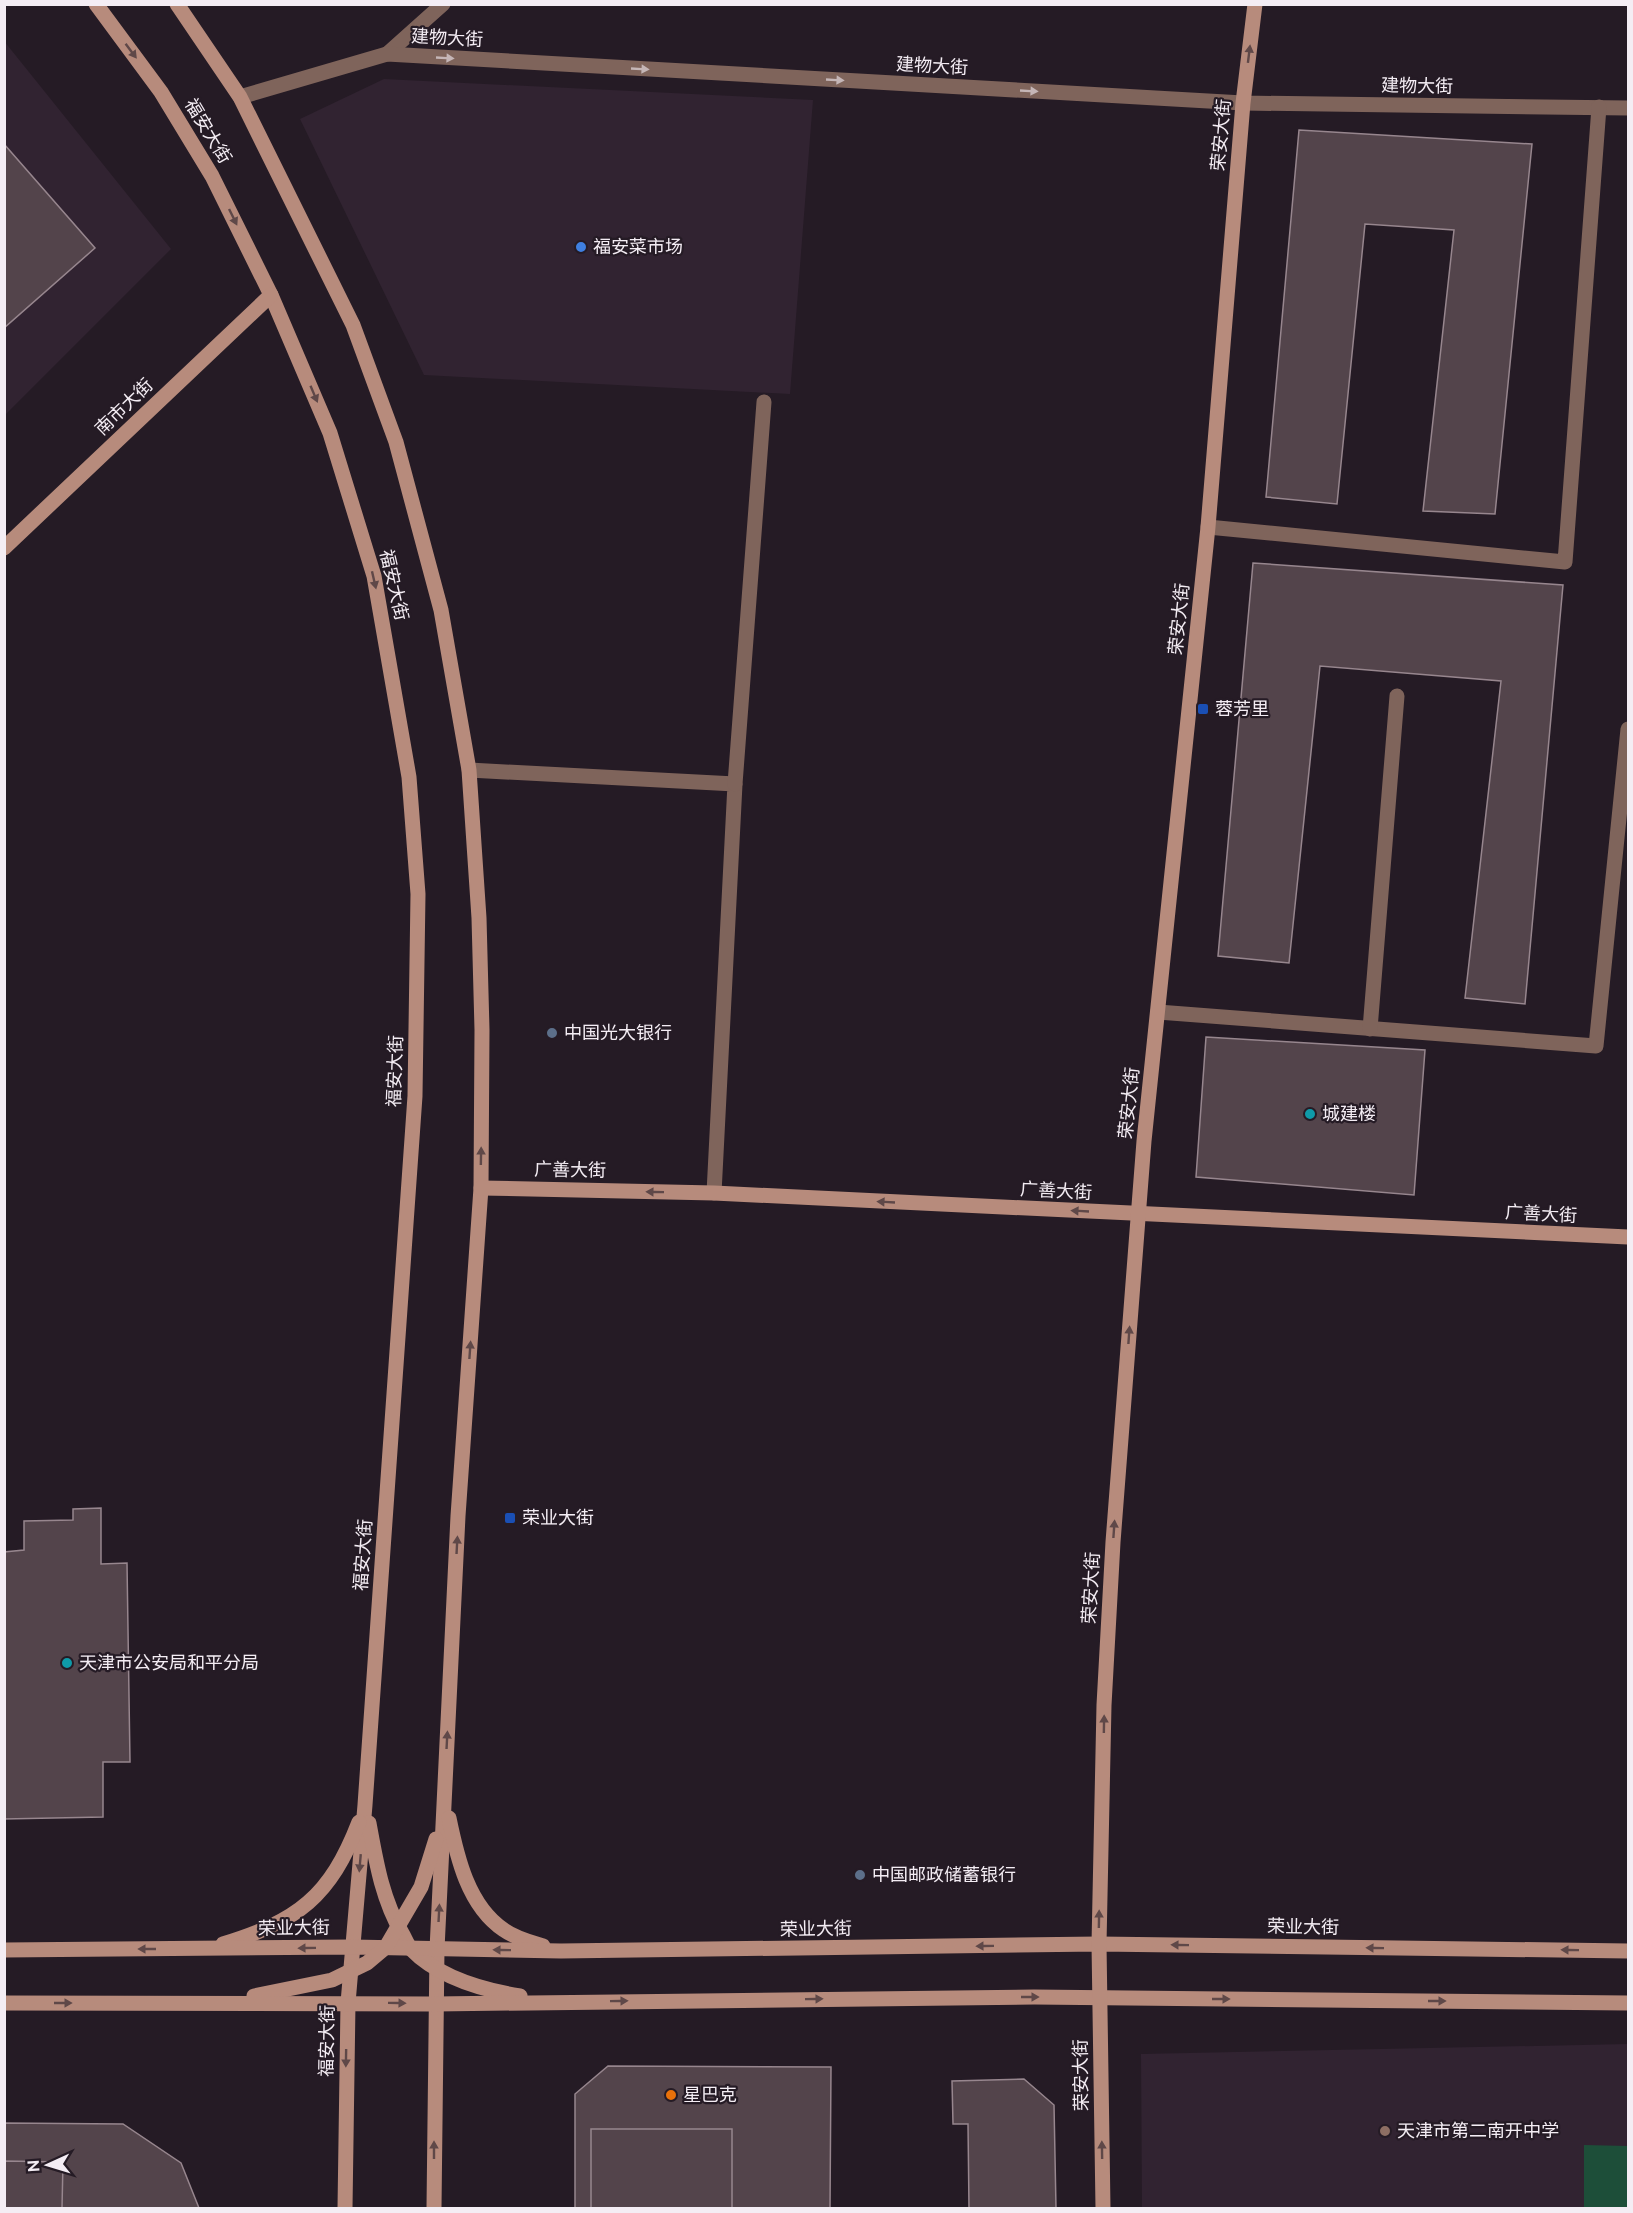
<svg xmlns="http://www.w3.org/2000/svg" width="1633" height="2213" font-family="Raleway,'Noto Sans SC',sans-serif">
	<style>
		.built { fill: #312331 }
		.green { fill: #1d4e39 }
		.building { fill: #53444b; stroke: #97868e; stroke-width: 1.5 }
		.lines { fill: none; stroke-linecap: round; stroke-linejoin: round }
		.street { stroke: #7f645b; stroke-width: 15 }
		.secondary { stroke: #b78b7c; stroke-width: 15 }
		.oneway { fill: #5f4848 }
		.oneway2 { fill: #c5b6b7 }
		.shop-dot { fill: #3f7fe0; stroke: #251b25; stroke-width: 2 }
		.transit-dot { fill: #1a4fb4; stroke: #251b25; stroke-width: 2 }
		.service-dot { fill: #5c6f8a; stroke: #251b25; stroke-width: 2 }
		.culture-dot { fill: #0f9aa8; stroke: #251b25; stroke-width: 2 }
		.food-dot { fill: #e8710a; stroke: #251b25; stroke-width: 2 }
		.education-dot { fill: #8d6e63; stroke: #251b25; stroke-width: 2 }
		.labels { text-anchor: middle; stroke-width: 4.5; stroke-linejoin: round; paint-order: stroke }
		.street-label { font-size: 18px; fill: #f4edf4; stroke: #251b25 }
		.poi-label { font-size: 18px; fill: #f4edf4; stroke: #251b25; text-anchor: start }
	</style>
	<rect width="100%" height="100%" fill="#251b25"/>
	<g class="built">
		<polygon points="4,41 171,249 5,415 4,415"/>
		<polygon points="384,79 813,100 790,394 424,375 300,119"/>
		<polygon points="1628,2044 1628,2208 1142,2208 1141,2054"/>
	</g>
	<polygon class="green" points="1584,2145 1628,2146 1628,2208 1584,2208"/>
	<g class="building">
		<polygon points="1299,130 1532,144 1495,514 1423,511 1454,230 1365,224 1337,504 1266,497"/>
		<polygon points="4,144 95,248 4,328"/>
		<polygon points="1253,563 1563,585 1525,1004 1465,998 1501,681 1320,666 1289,963 1218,956"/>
		<polygon points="1206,1037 1425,1050 1414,1195 1196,1177"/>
		<polygon points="101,1508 101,1564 127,1563 130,1762 103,1762 103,1817 4,1819 4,1552 24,1550 24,1521 73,1520 73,1509"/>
		<polygon points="608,2066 831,2067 830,2208 575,2208 575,2094"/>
		<polygon points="1024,2079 1054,2105 1056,2208 969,2208 968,2124 953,2124 952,2081"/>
		<polygon points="4,2123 123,2124 181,2163 199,2208 4,2208"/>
		<rect x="591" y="2129" width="141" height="79"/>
		<polygon points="4,2161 63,2162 62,2208 4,2208"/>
	</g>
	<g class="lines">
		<g class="street">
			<polyline points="387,54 443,4"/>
			<polyline points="240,97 387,54 1243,103 1628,108"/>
			<polyline points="1208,527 1565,562 1599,107"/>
			<polyline points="469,770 735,784 714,1193"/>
			<polyline points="735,784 764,402"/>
			<polyline points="1158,1012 1596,1046 1628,729"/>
			<polyline points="1370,1029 1397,696"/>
		</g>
		<g class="secondary">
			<polyline points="96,4 161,92 212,176 271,295 330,433 374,576 409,777 418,894 415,1096 365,1805 348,2003 345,2208"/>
			<polyline points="177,4 240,97 353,325 396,442 441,610 469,770 479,918 482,1030 481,1188 458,1516 437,1949 434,2208"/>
			<polyline points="4,548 271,295"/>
			<polyline points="481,1188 714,1193 1628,1237"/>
			<path d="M449,1818C457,1857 468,1906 504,1930C515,1938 530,1942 543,1946"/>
			<path d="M369,1823C376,1861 382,1899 402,1933C405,1938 407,1944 411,1949C438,1977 483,1990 520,1996"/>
			<path d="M223,1944C298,1921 330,1897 359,1822"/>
			<polyline points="4,1950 352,1947 561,1951 1099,1944 1628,1951"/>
			<polyline points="254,1996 332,1980 367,1963 386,1947 421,1887 436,1839"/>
			<polyline points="4,2003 435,2004 1034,1997 1628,2003"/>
			<polyline points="1103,2208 1099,1944 1104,1705 1113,1542 1144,1141 1208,527 1243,103 1255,4"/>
		</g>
	</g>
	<defs><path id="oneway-solid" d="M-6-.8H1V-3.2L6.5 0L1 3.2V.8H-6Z" transform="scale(1.5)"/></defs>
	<g class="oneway">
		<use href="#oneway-solid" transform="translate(131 51) rotate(53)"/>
		<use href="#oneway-solid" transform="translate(1249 54) rotate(-83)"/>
		<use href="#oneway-solid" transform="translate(233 217) rotate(64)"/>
		<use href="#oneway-solid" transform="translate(314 394) rotate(67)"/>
		<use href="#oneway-solid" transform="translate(374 580) rotate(77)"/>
		<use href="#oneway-solid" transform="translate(481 1156) rotate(-89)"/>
		<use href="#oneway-solid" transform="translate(655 1192) rotate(-179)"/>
		<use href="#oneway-solid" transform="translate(886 1202) rotate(-177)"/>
		<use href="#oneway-solid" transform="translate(1080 1211) rotate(-177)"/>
		<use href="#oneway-solid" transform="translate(1129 1335) rotate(-86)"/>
		<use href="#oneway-solid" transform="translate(470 1350) rotate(-86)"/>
		<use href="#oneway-solid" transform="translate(1114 1529) rotate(-86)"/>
		<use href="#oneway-solid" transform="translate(457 1545) rotate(-87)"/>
		<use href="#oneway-solid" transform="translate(1104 1724) rotate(-89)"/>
		<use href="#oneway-solid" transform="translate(447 1740) rotate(-87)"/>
		<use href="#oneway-solid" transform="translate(360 1863) rotate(95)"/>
		<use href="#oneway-solid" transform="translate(439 1913) rotate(-87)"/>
		<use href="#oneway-solid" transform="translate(1099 1919) rotate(-89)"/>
		<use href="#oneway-solid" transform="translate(1180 1945) rotate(-179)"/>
		<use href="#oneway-solid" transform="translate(985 1946) rotate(179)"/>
		<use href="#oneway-solid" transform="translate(307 1948) rotate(179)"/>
		<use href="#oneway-solid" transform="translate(1375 1948) rotate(-179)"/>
		<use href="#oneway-solid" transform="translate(147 1949) rotate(180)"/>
		<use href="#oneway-solid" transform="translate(502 1950) rotate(-179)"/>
		<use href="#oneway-solid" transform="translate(1570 1950) rotate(-179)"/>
		<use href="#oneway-solid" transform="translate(1030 1997)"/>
		<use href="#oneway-solid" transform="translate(814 1999) rotate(-1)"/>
		<use href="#oneway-solid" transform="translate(1221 1999)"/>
		<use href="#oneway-solid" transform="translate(619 2001) rotate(-1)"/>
		<use href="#oneway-solid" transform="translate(1437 2001)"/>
		<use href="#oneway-solid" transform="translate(63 2003)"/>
		<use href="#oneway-solid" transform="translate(397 2003) rotate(1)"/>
		<use href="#oneway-solid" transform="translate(346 2058) rotate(91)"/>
		<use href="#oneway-solid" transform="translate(434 2150) rotate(-90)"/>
		<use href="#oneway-solid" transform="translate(1102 2150) rotate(-91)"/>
	</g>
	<g class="oneway2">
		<use href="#oneway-solid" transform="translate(445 58) rotate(3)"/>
		<use href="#oneway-solid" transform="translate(640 69) rotate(3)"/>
		<use href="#oneway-solid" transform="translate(835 80) rotate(3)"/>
		<use href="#oneway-solid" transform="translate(1029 91) rotate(3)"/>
	</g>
	<circle class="shop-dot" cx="581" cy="247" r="6"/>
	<g class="transit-dot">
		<rect x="1197" y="703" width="12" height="12" rx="3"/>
		<rect x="504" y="1512" width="12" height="12" rx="3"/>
	</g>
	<g class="service-dot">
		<circle cx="552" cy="1033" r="6"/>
		<circle cx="860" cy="1875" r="6"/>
	</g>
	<g class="culture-dot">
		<circle cx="1310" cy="1114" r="6"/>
		<circle cx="67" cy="1663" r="6"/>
	</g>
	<circle class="food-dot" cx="671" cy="2095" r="6"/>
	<circle class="education-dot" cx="1385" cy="2131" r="6"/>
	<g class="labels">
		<g class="street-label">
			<text transform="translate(447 38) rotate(3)" y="6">建物大街</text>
			<text transform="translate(932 66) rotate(3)" y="6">建物大街</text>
			<text transform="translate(1417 86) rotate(1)" y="6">建物大街</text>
			<text transform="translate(208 131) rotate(59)" y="6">福安大街</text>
			<text transform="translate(1221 135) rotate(-85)" y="6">荣安大街</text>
			<text transform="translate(124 407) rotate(-44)" y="6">南市大街</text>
			<text transform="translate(394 585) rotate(77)" y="6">福安大街</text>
			<text transform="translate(1179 619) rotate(-84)" y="6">荣安大街</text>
			<text transform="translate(395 1071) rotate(-88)" y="6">福安大街</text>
			<text transform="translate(1129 1103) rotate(-84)" y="6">荣安大街</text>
			<text transform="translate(570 1170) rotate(1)" y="6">广善大街</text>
			<text transform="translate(1056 1191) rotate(3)" y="6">广善大街</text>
			<text transform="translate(1541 1214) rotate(3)" y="6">广善大街</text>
			<text transform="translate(363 1555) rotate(-86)" y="6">福安大街</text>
			<text transform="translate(1091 1588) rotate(-87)" y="6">荣安大街</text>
			<text transform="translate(1303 1927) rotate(1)" y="6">荣业大街</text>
			<text transform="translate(294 1928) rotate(-1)" y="6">荣业大街</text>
			<text transform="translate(816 1929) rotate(-1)" y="6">荣业大街</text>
			<text transform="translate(327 2041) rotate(-89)" y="6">福安大街</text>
			<text transform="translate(1081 2075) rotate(-91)" y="6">荣安大街</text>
		</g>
		<g class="poi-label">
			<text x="593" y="253">福安菜市场</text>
			<text x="1215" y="715">蓉芳里</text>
			<text x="564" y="1039">中国光大银行</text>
			<text x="1322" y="1120">城建楼</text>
			<text x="522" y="1524">荣业大街</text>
			<text x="79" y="1669">天津市公安局和平分局</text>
			<text x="872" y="1881">中国邮政储蓄银行</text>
			<text x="683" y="2101">星巴克</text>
			<text x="1397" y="2137">天津市第二南开中学</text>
		</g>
	</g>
	<rect width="1633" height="2213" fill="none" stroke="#f4edf4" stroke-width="12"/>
	<g transform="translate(48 2165) rotate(266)" stroke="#251b25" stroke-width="4.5" paint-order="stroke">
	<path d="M0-4.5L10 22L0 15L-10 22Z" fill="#f4edf4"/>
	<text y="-9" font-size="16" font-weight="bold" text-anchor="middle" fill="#f4edf4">N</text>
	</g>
</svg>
